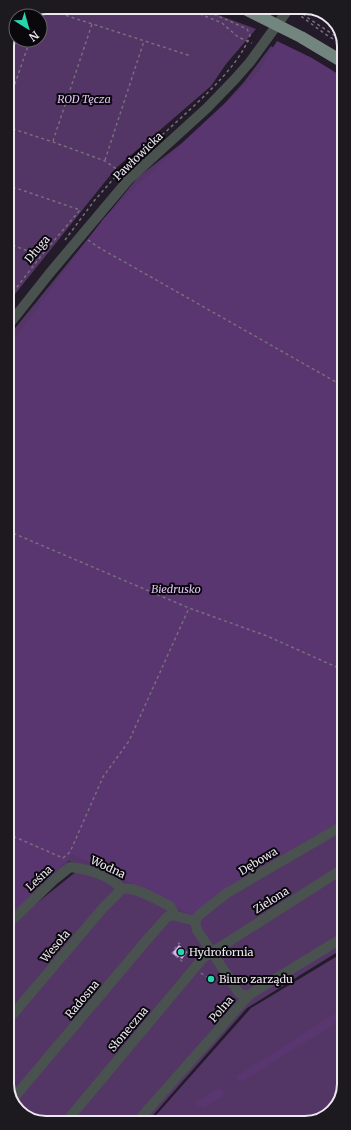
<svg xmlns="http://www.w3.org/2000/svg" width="351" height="1130" font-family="Merriweather,serif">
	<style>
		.green { fill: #533666 }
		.forest { fill: #5a3671 }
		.building { fill: #dab2f8 }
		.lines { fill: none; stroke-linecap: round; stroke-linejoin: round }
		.path { stroke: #766f7c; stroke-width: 1.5; stroke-dasharray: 3 3; stroke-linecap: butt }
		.minor { stroke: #49524f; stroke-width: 10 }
		.major { stroke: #72857e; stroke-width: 12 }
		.poi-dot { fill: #27d5ad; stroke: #0a070d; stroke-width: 1.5 }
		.labels { text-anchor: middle; stroke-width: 4; stroke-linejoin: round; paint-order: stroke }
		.park-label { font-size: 11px; font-style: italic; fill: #e3c4fa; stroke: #0a070d }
		.street-label { font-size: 11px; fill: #ede7f1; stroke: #0a070d }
		.poi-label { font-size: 11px; fill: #ede7f1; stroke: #0a070d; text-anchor: start }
		.rim { fill: none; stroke: #ede7f1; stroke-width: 2 }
	</style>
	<rect width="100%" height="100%" fill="#231b29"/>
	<g class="green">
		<polygon points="46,7 197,7 256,29 226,64 211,86 116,168 7,304 7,44 16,24 16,40 40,40 40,16 24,16"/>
		<polygon points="271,46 343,84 344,948 247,1008 147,1122 44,1123 21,1113 8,1094 8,926 82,867 69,861 8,924 7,338 138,177 182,143 225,103 244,82"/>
		<polygon points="344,952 344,1084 336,1108 315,1122 150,1122 251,1008"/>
	</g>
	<g class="forest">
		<polygon points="277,41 312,58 343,77 344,817 334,821 336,827 193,916 97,865 72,855 8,921 7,349 104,218 146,177 256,75"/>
		<polygon points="344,1008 344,1018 241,1082 235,1077"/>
		<polygon points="221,1087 225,1094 204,1108 195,1104 198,1101"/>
	</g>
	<polygon class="building" points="179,945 187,952 182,959 179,956 178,958 172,953"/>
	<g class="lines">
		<g class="path">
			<polyline points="183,7 222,23 238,37 252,43"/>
			<polyline points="301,7 304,14"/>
			<polyline points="43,8 191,56"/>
			<polyline points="298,10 308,18 343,41"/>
			<polyline points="39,16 41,9"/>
			<polyline points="302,16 302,17 328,36 343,44"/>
			<polyline points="7,107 30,40"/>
			<polyline points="7,127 53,142 105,161 122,173"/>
			<path d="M158,139C185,113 239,70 250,35L247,29L198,7"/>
			<polyline points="53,141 92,24"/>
			<polyline points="105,160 144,41"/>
			<polyline points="7,185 80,210 41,256 7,300"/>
			<polyline points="65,240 94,201 115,177 130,165"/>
			<polyline points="88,240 98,247 343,386"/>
			<polyline points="7,243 41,256"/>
			<polyline points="8,531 189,608 267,636 343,670"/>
			<polyline points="8,834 63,858 70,852 103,777 129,741 189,608"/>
			<polyline points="180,944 179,943 172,953 183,962 184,960"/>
			<polyline points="201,973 208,978"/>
		</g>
		<g class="minor">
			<polyline points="328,16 330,16"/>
			<polyline points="7,327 49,274 129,179 207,108 235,79 250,62 290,7"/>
			<path d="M122,889C134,885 158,901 170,906L173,911L172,915"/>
			<polyline points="172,915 195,921"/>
			<polyline points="195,921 199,915 227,893 344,825"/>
			<polyline points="195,921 197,930 239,993 244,995 249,995"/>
			<path d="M8,924L55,879L70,867C87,869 109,875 122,889"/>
			<polyline points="8,1020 103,908 122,889"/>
			<polyline points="12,1100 145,942 167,917 172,915"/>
			<polyline points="137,1122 249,995 344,937"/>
			<polyline points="65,1123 203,958 344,868"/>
		</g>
		<polyline class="major" points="241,7 301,37 343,62"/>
	</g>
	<g class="poi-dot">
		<circle cx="181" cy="952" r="4"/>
		<circle cx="211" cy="979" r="4"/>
	</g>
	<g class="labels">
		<g class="park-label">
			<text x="84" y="103">ROD Tęcza</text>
			<text x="176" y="593">Biedrusko</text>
		</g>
		<g class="street-label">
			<text transform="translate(138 156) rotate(-44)" y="4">Pawłowicka</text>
			<text transform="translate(37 249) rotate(-50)" y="4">Długa</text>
			<text transform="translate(258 861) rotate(-31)" y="4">Dębowa</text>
			<text transform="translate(108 867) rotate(25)" y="4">Wodna</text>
			<text transform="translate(39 878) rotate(-43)" y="4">Leśna</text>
			<text transform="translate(271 900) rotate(-32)" y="4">Zielona</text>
			<text transform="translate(55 946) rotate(-50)" y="4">Wesoła</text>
			<text transform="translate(82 999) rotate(-50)" y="4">Radosna</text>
			<text transform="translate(221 1009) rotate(-49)" y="4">Polna</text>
			<text transform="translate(128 1029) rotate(-50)" y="4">Słoneczna</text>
		</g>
		<g class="poi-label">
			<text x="189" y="956">Hydrofornia</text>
			<text x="219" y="983">Biuro zarządu</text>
		</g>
	</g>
	<path d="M0 0H351V1130H0ZM46 14H305A32 32 0 0 1 337 46V1084A32 32 0 0 1 305 1116H46A32 32 0 0 1 14 1084V46A32 32 0 0 1 46 14Z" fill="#1c191f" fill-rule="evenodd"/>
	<path class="rim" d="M46 14H305A32 32 0 0 1 337 46V1084A32 32 0 0 1 305 1116H46A32 32 0 0 1 14 1084V46A32 32 0 0 1 46 14Z"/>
	<g transform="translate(28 28) rotate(143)"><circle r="19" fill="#0a070d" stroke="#656168"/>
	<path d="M0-3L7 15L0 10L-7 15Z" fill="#27d5ad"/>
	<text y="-6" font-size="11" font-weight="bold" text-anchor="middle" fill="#ede7f1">N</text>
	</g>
</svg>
